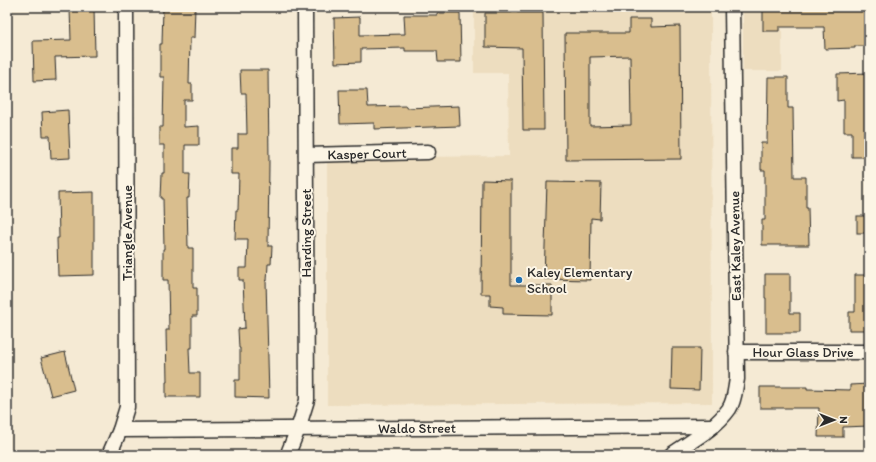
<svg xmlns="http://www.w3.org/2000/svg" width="876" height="462" font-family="Itim,sans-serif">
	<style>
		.built { fill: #edddbf }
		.building { fill: #d9be8e; stroke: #2b2b2b; fill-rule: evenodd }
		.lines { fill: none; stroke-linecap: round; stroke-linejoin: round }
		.minor-casing { stroke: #2b2b2b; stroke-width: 17 }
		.minor { stroke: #fcf5e5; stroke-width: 14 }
		.poi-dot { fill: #1f6fb2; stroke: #fcf5e5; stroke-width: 1.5 }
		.labels { text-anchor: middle; stroke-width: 4; stroke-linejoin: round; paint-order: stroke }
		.street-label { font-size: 14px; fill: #2b2b2b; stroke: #fcf5e5 }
		.poi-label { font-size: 14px; fill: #2b2b2b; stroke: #fcf5e5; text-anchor: start }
	</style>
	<rect width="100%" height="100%" fill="#f5ead4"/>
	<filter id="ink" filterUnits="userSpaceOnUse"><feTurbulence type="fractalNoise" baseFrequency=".025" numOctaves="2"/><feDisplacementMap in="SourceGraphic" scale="8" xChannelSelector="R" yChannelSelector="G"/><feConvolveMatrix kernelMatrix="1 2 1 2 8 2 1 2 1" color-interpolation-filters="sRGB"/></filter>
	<g filter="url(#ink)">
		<g class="built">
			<polygon points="474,7 711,7 712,403 327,405 327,158 509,156 508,73 474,73"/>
			<rect x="743" y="7" width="39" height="64"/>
		</g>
		<g class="building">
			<polygon points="163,7 195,7 194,38 190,38 189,84 192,84 192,100 184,100 184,127 199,126 199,145 185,145 185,174 190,174 189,198 187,198 188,248 193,248 193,288 197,288 197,316 192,316 192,348 189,348 190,373 200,373 200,397 166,397 166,382 167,382 166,330 169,330 168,280 163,280 163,249 164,249 163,198 161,198 162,173 164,173 164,145 159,145 159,127 163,127 164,77 160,77 160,44 162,44"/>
			<polygon points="763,7 854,7 854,9 869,9 869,46 855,46 855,48 825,49 824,27 779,27 779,31 763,31"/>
			<polygon points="94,8 95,56 55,57 56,80 34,81 33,41 71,40 70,9"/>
			<polygon points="437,13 460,13 461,62 438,62 437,51 405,51 405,48 361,49 361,62 335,63 334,18 360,17 360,35 405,34 404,15 437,15"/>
			<polygon points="485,13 543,13 544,130 523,130 522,48 485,47"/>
			<path d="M629,19H651V27L680,26L681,159L566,160L565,33H629ZM630,56L631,125L590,126V57Z"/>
			<polygon points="240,70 268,70 269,163 268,246 272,246 271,264 268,264 267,281 266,280 269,398 235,397 235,380 240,380 240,348 239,348 238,329 245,328 243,280 239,280 239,268 247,268 248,239 235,239 236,210 238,210 239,174 231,174 231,148 238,148 238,134 247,134 246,93 241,93"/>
			<polygon points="869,73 869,157 852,157 852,132 844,132 844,100 837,101 837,74"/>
			<polygon points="768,77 788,77 788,108 793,108 794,177 806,177 806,208 808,208 809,245 762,245 762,220 765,220 765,170 761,170 761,143 767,143"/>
			<polygon points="339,90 367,90 368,107 406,106 406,108 459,106 460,126 374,129 374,123 340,124"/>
			<polygon points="68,110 70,158 51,159 50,136 43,136 42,112"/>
			<polygon points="482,180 511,181 511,285 552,285 552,315 503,314 503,307 490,306 490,294 481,294"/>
			<polygon points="547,182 601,183 600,219 591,218 590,280 544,279"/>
			<polygon points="94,192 94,275 58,276 57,238 59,238 58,193"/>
			<rect x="857" y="216" width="12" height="17"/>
			<polygon points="765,274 790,274 790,313 800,313 800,333 766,333 766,298 765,298"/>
			<polygon points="855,275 869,275 869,330 849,330 849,312 855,312"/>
			<polygon points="672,348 700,348 699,390 671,389"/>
			<polygon points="65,352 74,390 51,396 41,358"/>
			<polygon points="869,384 869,426 843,427 843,437 818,437 819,408 760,408 760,387 807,387 807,389 850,390 850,385"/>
		</g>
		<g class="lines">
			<g class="minor-casing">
				<g id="minor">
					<path id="s1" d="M306,155L428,152"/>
					<path id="s2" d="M736,352H869"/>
					<path id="s3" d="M120,430L713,426"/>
					<polyline points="109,455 120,430 127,407 126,7"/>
					<polyline points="289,455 289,451 298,429 307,400 305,7"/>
					<path d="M671,455C691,441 715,429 729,409C735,400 735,389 737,379L732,7"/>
				</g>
			</g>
			<use href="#minor" class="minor"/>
		</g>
	</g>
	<circle class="poi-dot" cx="519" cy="280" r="4"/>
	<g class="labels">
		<g class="street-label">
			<text dy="5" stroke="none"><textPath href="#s1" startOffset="61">Kasper Court</textPath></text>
			<text transform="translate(127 233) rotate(-90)" y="5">Triangle Avenue</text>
			<text transform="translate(306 233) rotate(-90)" y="5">Harding Street</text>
			<text transform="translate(735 246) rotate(-91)" y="5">East Kaley Avenue</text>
			<text dy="5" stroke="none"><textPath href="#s2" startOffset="67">Hour Glass Drive</textPath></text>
			<text dy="5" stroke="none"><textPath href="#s3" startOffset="297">Waldo Street</textPath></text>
		</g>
		<g class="poi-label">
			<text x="527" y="277">Kaley Elementary<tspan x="527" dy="16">School</tspan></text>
		</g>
	</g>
	<rect width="876" height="462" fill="none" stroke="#fcf5e5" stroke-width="24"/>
	<rect x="12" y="12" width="852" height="438" fill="none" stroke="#2b2b2b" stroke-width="1.5" filter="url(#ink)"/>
	<g transform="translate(834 420) rotate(90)" stroke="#fcf5e5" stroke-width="3" paint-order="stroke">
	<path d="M0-3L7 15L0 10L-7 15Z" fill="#2b2b2b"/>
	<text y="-6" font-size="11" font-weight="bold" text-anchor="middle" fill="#2b2b2b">N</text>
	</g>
</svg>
